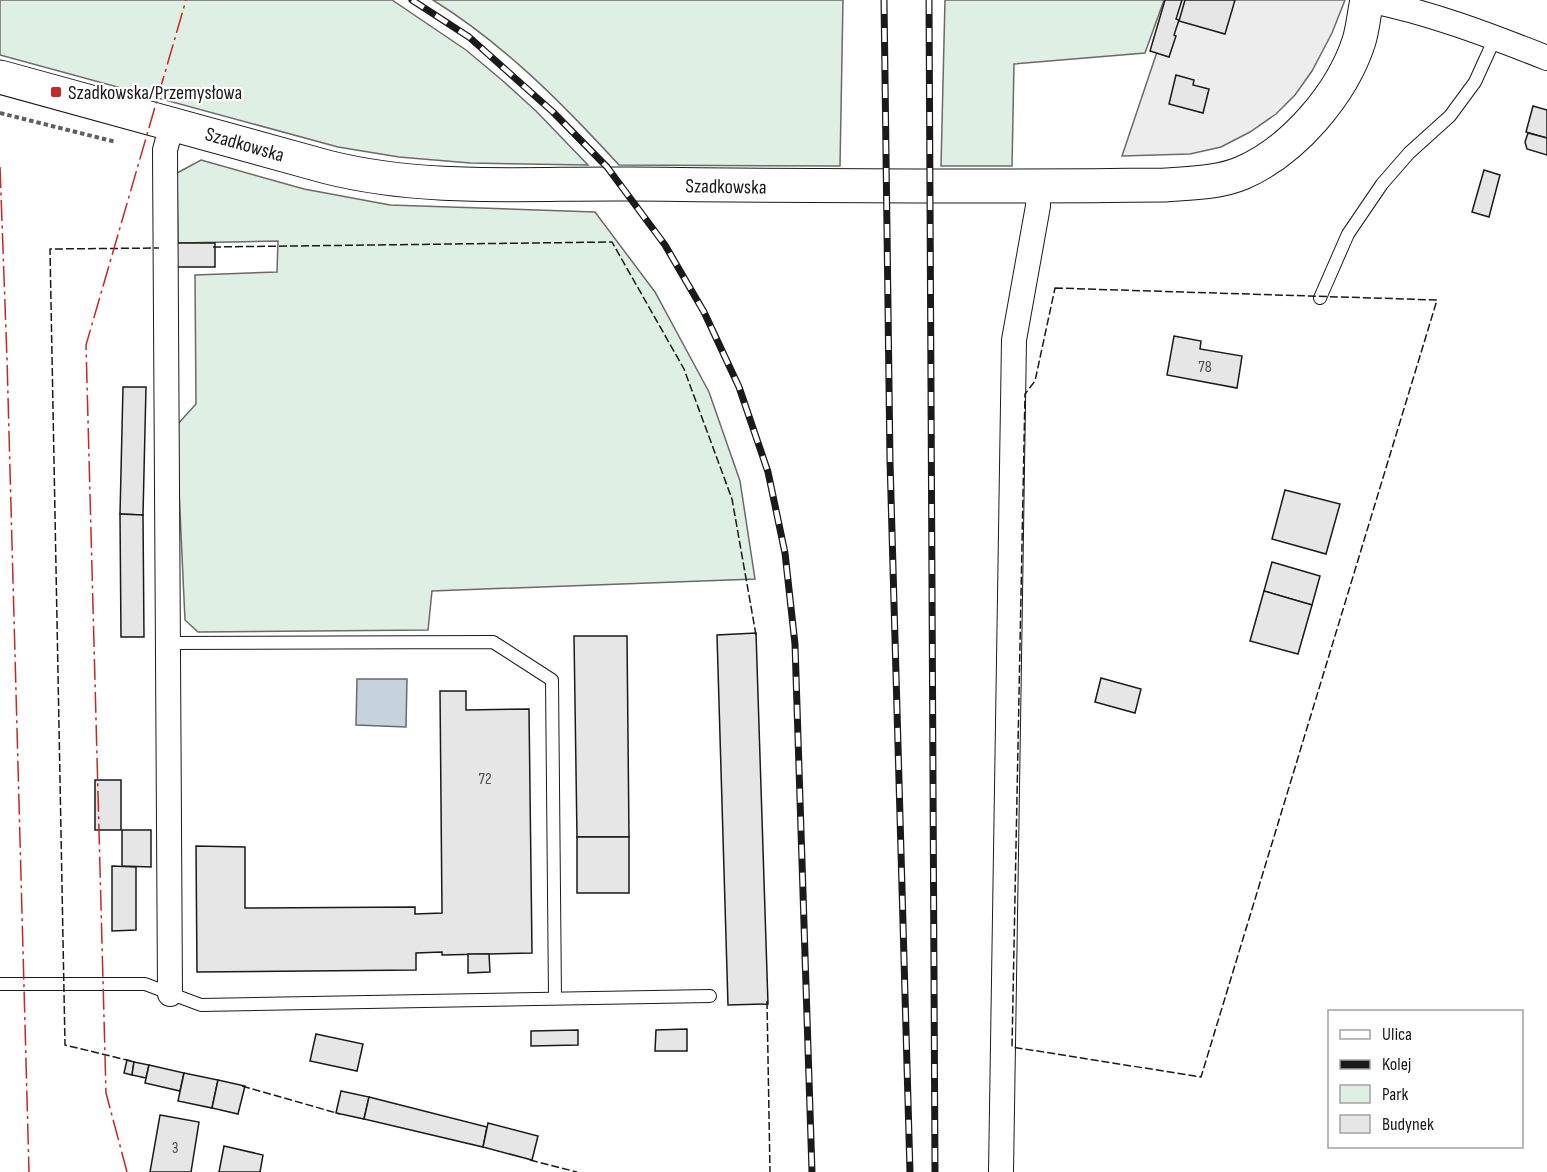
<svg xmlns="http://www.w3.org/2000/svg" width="1547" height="1172" font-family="'Sofia Sans Condensed',sans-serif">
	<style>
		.green { fill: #e0efe3; stroke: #6a6a6a; stroke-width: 1.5 }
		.parking { fill: #ededed; stroke: #6a6a6a; stroke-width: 1.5 }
		.water { fill: #c6d2dc; stroke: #6a6a6a; stroke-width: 1.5 }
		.building { fill: #e6e6e6; stroke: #1a1a1a; stroke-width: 1.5 }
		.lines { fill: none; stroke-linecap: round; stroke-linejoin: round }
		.lane-casing { stroke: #1a1a1a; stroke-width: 14 }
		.street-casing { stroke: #1a1a1a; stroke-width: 26 }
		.secondary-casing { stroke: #1a1a1a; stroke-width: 35 }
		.path { stroke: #5f5f5f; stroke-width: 4; stroke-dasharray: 4.5 3; stroke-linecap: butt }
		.lane { stroke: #fff; stroke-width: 12 }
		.street { stroke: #fff; stroke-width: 24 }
		.secondary { stroke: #fff; stroke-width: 33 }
		.rail-casing { stroke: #1a1a1a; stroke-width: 7 }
		.rail { stroke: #fff; stroke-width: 4.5; stroke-dasharray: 14; stroke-linecap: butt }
		.fence { stroke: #1a1a1a; stroke-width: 1.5; stroke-dasharray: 8 3; stroke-linecap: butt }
		.power { stroke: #c62828; stroke-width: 1.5; stroke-dasharray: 21 4.5 3 4.5; stroke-linecap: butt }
		.poi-dot { fill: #c62828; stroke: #fff; stroke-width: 2 }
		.labels { text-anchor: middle; stroke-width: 4.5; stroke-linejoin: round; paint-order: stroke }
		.number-label { font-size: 16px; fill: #4d4d4d }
		.poi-label { font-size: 20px; fill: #1a1a1a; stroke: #fff; text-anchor: start }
		.street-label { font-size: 20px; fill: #1a1a1a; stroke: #fff }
	</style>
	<rect width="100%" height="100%" fill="#fff"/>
	<g class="green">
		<polygon points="0,0 392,0 466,50 503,81 536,111 588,165 470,163 399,157 338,147 0,55"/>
		<path d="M433,0H843L840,166L619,165C563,104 504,44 433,0Z"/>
		<polygon points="945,0 1164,0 1145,53 1014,64 1012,166 941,166"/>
		<polygon points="201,160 304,189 390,205 595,212 655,292 709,392 740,481 755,579 432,591 428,630 198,632 185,620 176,426 196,404 195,275 277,272 278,241 178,243 177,173"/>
	</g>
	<polygon class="parking" points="1171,0 1345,0 1332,33 1312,71 1295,95 1276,114 1250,132 1221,147 1190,154 1122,156 1157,52"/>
	<polygon class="water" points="357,679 407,679 406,727 356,725"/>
	<g class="building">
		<polygon points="1165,0 1182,0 1176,19 1179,20 1174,35 1176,36 1169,57 1150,51"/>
		<polygon points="1185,0 1235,0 1225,34 1179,21"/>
		<polygon points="1176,75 1194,80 1193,85 1209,89 1203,113 1169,104"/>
		<polygon points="1533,106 1547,110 1547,138 1526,132"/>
		<polygon points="1528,133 1547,138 1547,155 1527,149 1525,142"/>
		<polygon points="1484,170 1500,175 1489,217 1472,212"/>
		<polygon points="177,243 215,243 215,267 176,267"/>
		<polygon points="1174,336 1201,341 1200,349 1242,356 1237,388 1167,375"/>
		<polygon points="123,387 146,387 143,515 120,514"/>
		<polygon points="1285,490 1340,504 1326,554 1272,539"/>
		<polygon points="120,514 143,515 144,637 121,637"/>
		<polygon points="1272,562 1320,576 1312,605 1264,591"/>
		<polygon points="1264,591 1312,605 1298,654 1250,641"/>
		<polygon points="756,633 768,1004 728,1005 717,635"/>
		<polygon points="574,636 627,636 629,837 577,837"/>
		<polygon points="1101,678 1141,689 1135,713 1095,702"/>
		<polygon points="440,691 466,691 466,710 529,709 532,953 442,955 442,952 416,953 416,970 197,972 196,846 245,847 245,908 415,907 415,914 442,913"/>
		<rect x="95" y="780" width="26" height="50"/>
		<polygon points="122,830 151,830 151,867 122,866"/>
		<rect x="577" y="837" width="52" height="56"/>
		<polygon points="112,866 136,867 136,930 112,931"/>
		<polygon points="468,954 489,954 490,972 468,973"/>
		<polygon points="687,1029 687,1051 655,1051 656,1030"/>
		<polygon points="578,1030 578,1045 531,1046 531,1031"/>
		<polygon points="316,1034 363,1044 357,1071 310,1061"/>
		<polygon points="127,1060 134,1062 132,1075 124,1073"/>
		<polygon points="134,1062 149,1065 146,1078 132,1075"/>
		<polygon points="149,1065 184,1073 180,1091 145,1083"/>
		<polygon points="184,1073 218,1080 212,1108 178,1101"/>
		<polygon points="218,1080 245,1086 238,1114 212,1108"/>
		<polygon points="341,1091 369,1097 364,1119 336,1113"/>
		<polygon points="369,1097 487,1127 483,1147 364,1119"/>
		<polygon points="160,1115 199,1122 191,1172 150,1172"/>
		<polygon points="488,1123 538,1136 532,1160 483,1147"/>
		<polygon points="224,1146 263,1155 260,1172 219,1172"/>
	</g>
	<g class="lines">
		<g class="lane-casing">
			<g id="lane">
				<polyline points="1320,298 1348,234 1382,184 1409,153 1450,116 1475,82 1495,38"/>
				<polyline points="167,643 493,642 552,680 555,998"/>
				<polyline points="0,984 145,984 201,1005 710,996"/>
			</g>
		</g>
		<g class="street-casing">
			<g id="street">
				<path d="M1367,0C1429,12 1489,35 1547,58"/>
				<polyline points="170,994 165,150 172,124"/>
				<polyline points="1001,1172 1014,340 1038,206 1038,186"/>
			</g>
		</g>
		<g class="secondary-casing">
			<path id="secondary" d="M0,77L327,167C426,192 529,183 630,184C808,186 986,187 1165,185C1191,183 1218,183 1242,173C1293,151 1342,94 1359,41C1363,28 1364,13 1367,0"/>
		</g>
		<polyline class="path" points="0,113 116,142"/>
		<use href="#lane" class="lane"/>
		<use href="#street" class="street"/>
		<use href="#secondary" class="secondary"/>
		<g class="rail-casing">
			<g id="rail">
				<polyline points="412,0 469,37 553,112 607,167 665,245 704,312 739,387 768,472 785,553 795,644 812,1172"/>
				<polyline points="884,0 890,461 910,1172"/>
				<polyline points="929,0 935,1172"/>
			</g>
		</g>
		<use href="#rail" class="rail"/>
		<g class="fence">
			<polyline points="213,247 612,242 684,369 732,499 756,635"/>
			<polygon points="1055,288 1437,300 1201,1077 1012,1047 1025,394 1035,381"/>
			<polyline points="767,1001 770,1172"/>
			<polyline points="131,1061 65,1045 50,249 159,248"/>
			<polyline points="242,1086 340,1114"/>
			<polyline points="530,1160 577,1172"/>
		</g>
		<g class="power">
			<polyline points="0,167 7,359 29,1172"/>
			<polyline points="127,1172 106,1093 86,345 186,0"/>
		</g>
	</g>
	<rect class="poi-dot" x="50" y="86" width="12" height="12" rx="3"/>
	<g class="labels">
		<g class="number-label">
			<text x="1205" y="372">78</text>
			<text x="485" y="784">72</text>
			<text x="175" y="1153">3</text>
		</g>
		<g class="poi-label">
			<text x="68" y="99">Szadkowska/Przemysłowa</text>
		</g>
		<g class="street-label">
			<text transform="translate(245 144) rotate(16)" y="7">Szadkowska</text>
			<text transform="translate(726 186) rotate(1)" y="7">Szadkowska</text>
		</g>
	</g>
	<rect x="1328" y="1010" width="195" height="138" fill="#ffffff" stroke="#a3a3a3" stroke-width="1.5"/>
	<rect x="1340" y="1030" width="30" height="9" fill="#ffffff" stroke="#a3a3a3" stroke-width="1.5"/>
	<text x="1382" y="1040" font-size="18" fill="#1a1a1a">Ulica</text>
	<rect x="1340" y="1060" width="30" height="9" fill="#1a1a1a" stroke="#a3a3a3" stroke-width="1.5"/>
	<text x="1382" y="1070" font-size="18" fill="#1a1a1a">Kolej</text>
	<rect x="1340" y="1085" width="30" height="18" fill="#e0efe3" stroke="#a3a3a3" stroke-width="1.5"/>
	<text x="1382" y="1100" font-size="18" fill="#1a1a1a">Park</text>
	<rect x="1340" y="1115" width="30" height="18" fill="#e6e6e6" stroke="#a3a3a3" stroke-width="1.5"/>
	<text x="1382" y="1130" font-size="18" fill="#1a1a1a">Budynek</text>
</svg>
